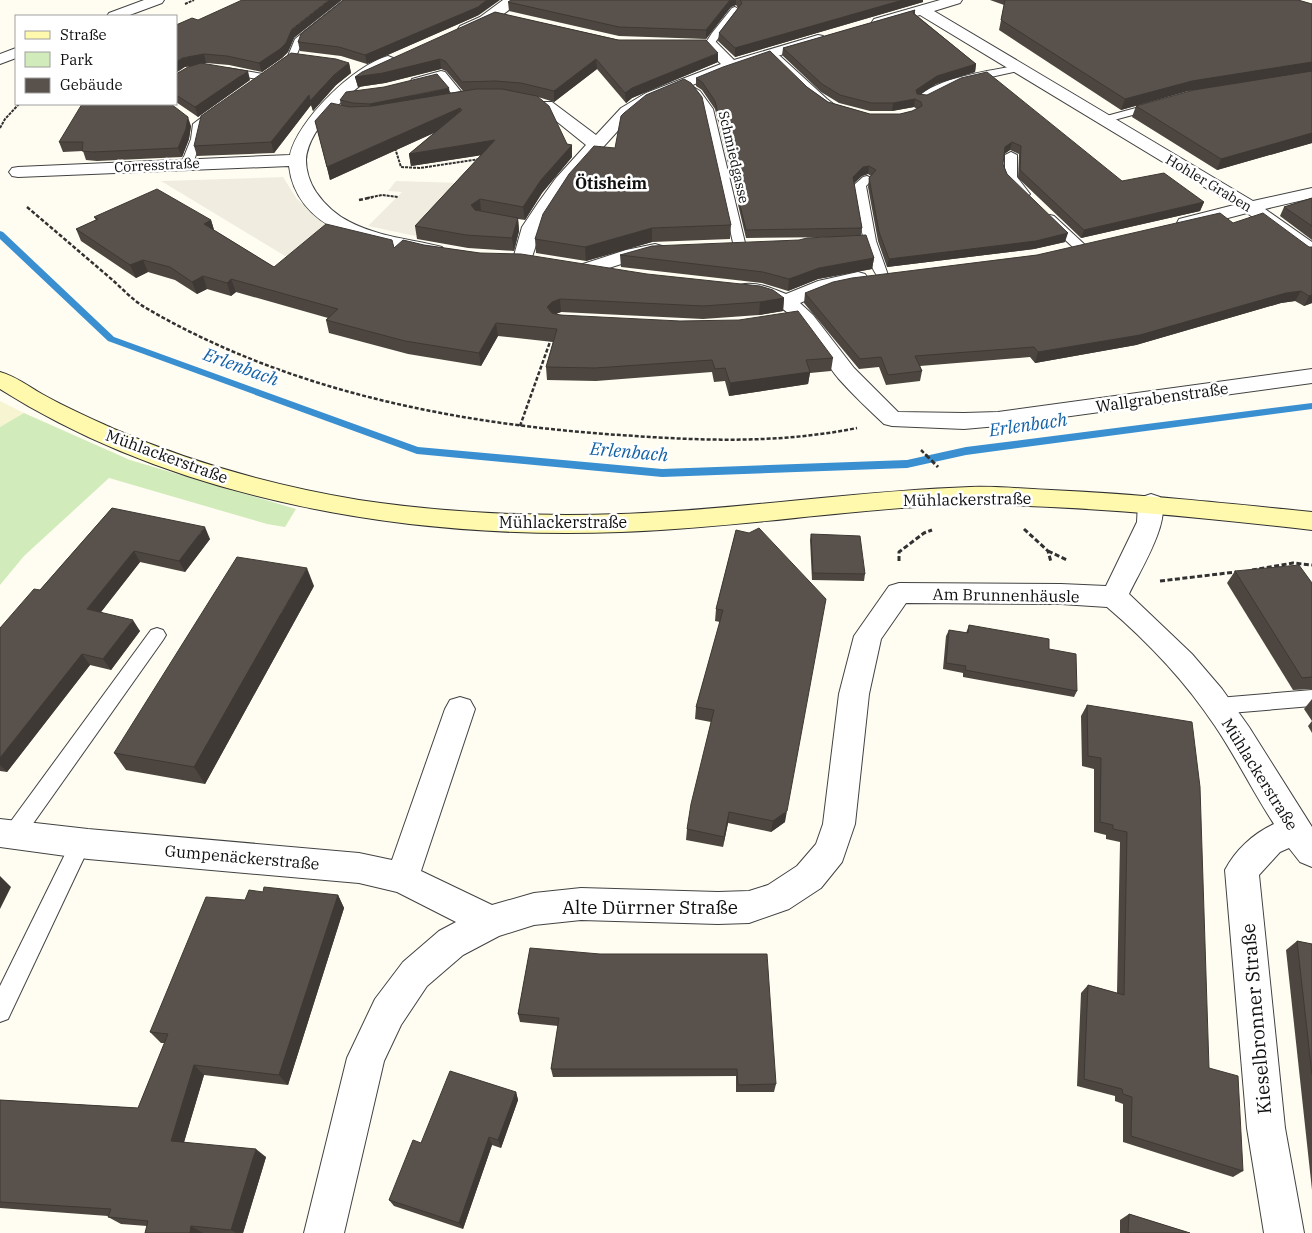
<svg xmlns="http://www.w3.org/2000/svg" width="1312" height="1233" font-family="'IBM Plex Serif',serif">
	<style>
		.farmland { fill: #f6f4d1 }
		.green { fill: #d2ebba }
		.plaza { fill: #f0ede0 }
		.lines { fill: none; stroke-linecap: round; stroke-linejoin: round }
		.stream { fill: #3a8fd1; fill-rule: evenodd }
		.lane-casing { stroke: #424242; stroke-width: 2 }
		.street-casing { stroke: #424242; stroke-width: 2 }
		.secondary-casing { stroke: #313131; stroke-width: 2 }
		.path-far2 { stroke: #313131; stroke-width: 2; stroke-dasharray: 3 1; stroke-linecap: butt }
		.path-far1 { stroke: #313131; stroke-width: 2.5; stroke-dasharray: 4 2; stroke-linecap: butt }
		.path { stroke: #313131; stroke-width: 3; stroke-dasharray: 5 2.5; stroke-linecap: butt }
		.lane { fill: #fff; fill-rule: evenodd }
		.street { fill: #fff; fill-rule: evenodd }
		.secondary { fill: #fff9ad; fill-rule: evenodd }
		.wall { fill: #4d4640 }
		.shaded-wall { fill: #3e3934 }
		.building { fill: #59514b; stroke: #3e3934 }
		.labels { text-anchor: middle; stroke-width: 5; stroke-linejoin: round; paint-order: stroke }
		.far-street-label { font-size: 14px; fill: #0f0f0f; stroke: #fff }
		.far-quarter-label { font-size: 16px; font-weight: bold; fill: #0f0f0f; stroke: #fff }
		.street-label { font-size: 16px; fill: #0f0f0f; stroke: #fff }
		.water-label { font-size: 18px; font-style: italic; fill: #1461a6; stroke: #fff }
		.near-street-label { font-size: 19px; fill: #0f0f0f; stroke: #fff }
	</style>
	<rect width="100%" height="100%" fill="#fffdf2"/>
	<polygon class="farmland" points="0,401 24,413 0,427"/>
	<polygon class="green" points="24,413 130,460 296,509 285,527 267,524 109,478 24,556 0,585 0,427"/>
	<g class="plaza">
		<polygon points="283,177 297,199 331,231 290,259 161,181"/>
		<polygon points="396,181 498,184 434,216 415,236 368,226 402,192 388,191"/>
	</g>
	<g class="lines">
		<polygon class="stream" points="0,231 3,232 114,337 418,447 662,469 907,460 966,447 1312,403 1312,409 966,455 907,468 662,477 417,454 108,341 0,239"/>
		<g class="lane-casing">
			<g id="lane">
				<polygon points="344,0 354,0 302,42 295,59 280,70 274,70 274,66 288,56 295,39"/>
				<path d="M735,7L740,10C731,23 721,33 713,46H707L705,44L712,33L732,8Z"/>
				<polygon points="768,50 780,56 827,99 836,106 835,108 827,108 819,103 774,60 763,53"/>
				<path d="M1019,65L1022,66V70L959,84L925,101H917L916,99C936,77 990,71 1019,65Z"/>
				<polygon points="226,68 263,74 268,77 263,80 222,73 221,71"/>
				<polygon points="441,71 445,72 463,94 464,96 463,98 455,98 439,78 416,84 411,81 412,79"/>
				<polygon points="685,82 700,91 713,109 746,247 744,250 736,250 734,247 703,109 692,95 680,85"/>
				<polygon points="1158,102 1163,105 1162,107 1103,123 1098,120 1099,118"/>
				<polygon points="218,105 223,108 203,125 201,139 193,164 191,166 183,166 181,164 191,139 193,124"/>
				<polygon points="1011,152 1017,155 1017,177 1030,194 1028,196 1020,196 1005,177 1005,155"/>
				<path d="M867,176L873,179L866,186L876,241L888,275L882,279C866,275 857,202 854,185L863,177Z"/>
				<polygon points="1050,215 1054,216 1084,244 1086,247 1084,250 1076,250 1046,222 1044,219"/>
				<polygon points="157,628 163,630 166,635 163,640 20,842 13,844 6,842 3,835 6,828 151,630"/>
				<polygon points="1312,690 1312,706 1218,714 1211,711 1209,706 1211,701 1218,698"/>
				<polygon points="81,834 88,836 91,843 8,1019 0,1022 0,986 74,836"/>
			</g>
		</g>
		<g class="street-casing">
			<g id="street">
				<polygon points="144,0 164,0 162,3 127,16 107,16 109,13"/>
				<path d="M503,0H519C510,12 475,36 460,32L458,29L460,26L480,17Z"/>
				<polygon points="940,0 962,0 960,3 934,11 1253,201 1312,188 1312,198 1265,209 1312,242 1312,257 1305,255 1247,213 1186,229 1179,227 1177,223 1179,219 1234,205 920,15 879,26 874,25 872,22 874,19"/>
				<polygon points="818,35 823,36 825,39 823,42 722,73 658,99 633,114 568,186 556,204 542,227 530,263 523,265 516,263 513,259 522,227 538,203 556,178 586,145 540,108 538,105 540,102 552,102 596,135 621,108 646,93 721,64 706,49 671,49 666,47 663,44 666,41 715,41 734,60"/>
				<polygon points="16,48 16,58 0,64 0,54"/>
				<path d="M388,56L393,58L396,61L393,64C364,79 308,123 306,160C306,171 310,183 316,192C325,205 336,215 350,222C379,237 411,239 442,247L445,251L442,255L435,257C380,247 297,235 289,166L18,177L12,176L9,172L12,168L18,167L290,155C297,121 354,65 388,56Z"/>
				<polygon points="655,244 662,246 665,250 662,254 637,259 590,274 583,272 580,268 583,264 626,250"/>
				<path d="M858,272L865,274L868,278L865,282L831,290L800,303L813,315L854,368L898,412L964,413L998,412L1312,369V383L998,426L964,429L892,426L884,424C868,409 852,394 838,378C818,353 803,318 773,303C762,298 751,296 740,293L737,289L740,285C755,281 772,288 786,294L818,281Z"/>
				<path d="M1151,494L1160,497C1173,519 1139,572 1129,594L1192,654L1222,689L1249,727L1312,827V867L1300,862L1289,848L1280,852L1259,875L1285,1128L1304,1233H1264L1247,1128L1225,870C1235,850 1254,833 1274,824C1253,792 1236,757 1215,726C1185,681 1148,642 1107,607L1061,604L906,603L881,639L869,694L855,824L842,862L821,888L789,909L749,923L718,924L581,920L534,925L499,936L463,955L427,986L401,1025L384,1061L344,1233H304L347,1058L375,999L403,962L439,931L456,922L397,892L359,883L88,859L0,847V819L88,829L359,853L392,860L445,709L450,700L460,697L470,700L475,709L421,871L492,905L534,893L581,888L718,892L749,891L768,885L797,866L816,844L823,824L839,694L854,636L889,586L899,583L1061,584L1106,586L1137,522L1138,503L1142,497Z"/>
			</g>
		</g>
		<g class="secondary-casing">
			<path id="secondary" d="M0,372C15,376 28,386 42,394C65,407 90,418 114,429C192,463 275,486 359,500C446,513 534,517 621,514C738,510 853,491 970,487C997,486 1024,489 1051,490C1138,494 1225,503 1312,512V530C1225,520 1138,511 1051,507C1026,506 1001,504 977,504C858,507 740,528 621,532C412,540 179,502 0,389Z"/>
		</g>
		<g class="path-far2">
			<polyline points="185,4 194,0"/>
			<polyline points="0,128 5,119 19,104"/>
			<polyline points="395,148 401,167 420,168 480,159"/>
			<polyline points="367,198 382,195 398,197"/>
		</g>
		<g class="path-far1">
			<polyline points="359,200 373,197"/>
			<path d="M27,207C54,230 81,253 109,277C121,287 132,300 146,308C293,394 467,426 635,436C709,441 783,443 857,428"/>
			<polyline points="520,426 551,339"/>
			<polyline points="921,450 927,456"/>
		</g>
		<g class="path">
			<polyline points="926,455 938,467"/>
			<polyline points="1024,529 1048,551 1051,562"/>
			<polyline points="1048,551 1067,560"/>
			<polyline points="899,561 899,552 924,533 932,530"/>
			<polyline points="1252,570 1293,563 1312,565"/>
			<polyline points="1160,581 1236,572"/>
		</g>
		<use href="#lane" class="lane"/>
		<use href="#street" class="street"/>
		<use href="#secondary" class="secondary"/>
	</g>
	<g class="wall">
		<polygon points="511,0 923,0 923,2 735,57 718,41 719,33 738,8 736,5 731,7 706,39 619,36 509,11 508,2"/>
		<polygon points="990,0 1298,0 1312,4 1312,143 1217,170 1132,117 1136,106 1234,84 1188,91 1121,110 999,30 1004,5"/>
		<polygon points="915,10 915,14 976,64 975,72 936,84 920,94 1122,181 1204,202 1200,211 1081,238 1018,178 1019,154 1010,150 1004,154 1003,164 1007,174 1065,242 1034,249 887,267 878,241 868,187 869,178 871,176 868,174 862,176 854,183 862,228 861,236 874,258 872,269 818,279 788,291 762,283 621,267 620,255 841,237 746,238 715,109 702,90 696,86 696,78 807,87 828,102 870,114 900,114 912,111 917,109 914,107 892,111 870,111 839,103 821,92 782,55 783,48"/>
		<polygon points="495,12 718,62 632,98 626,103 597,69 554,102 538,97 567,144 572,145 572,157 542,193 525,220 518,219 519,231 514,251 468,248 417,239 415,226 481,155 411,166 409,154 434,133 330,180 315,121 341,105 340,100 449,93 463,91 446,71 441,69 385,83 358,87 355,77"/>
		<polygon points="479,15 367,64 341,56 300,51 298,42"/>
		<polygon points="198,20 294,38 288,52 282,58 262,72 229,65 206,63 203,63 250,80 198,117 176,102 176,74 190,66 185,67"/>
		<polygon points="349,63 351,73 336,85 313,111 311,105 274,153 197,156 194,146"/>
		<polygon points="191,126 189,139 182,157 97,161 86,160 83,151 63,152 59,142"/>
		<polygon points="615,148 731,225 730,239 652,242 586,261 536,253 535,239"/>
		<polygon points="1312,198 1312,240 1280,216 1284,207"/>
		<polygon points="94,217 211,220 214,230 274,267 394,248 424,245 784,298 783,311 759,315 703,319 561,312 556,314 833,358 831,371 810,373 808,384 729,396 725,381 714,382 712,372 596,381 547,380 546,367 553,342 498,336 481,366 408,354 329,333 326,320 328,318 236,292 231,296 207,289 197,294 175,280 148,272 136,278 81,241 76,229 96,220"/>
		<polygon points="1233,223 1309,247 1312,303 1304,306 1295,301 1281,303 1136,345 1035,363 1030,357 920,366 922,371 920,381 886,385 879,367 859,369 804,303 805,293"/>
		<polygon points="112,508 210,539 185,572 140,562 101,612 140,631 111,670 90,665 7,772 0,771 0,628 40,590"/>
		<polygon points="736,530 785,822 771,832 728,823 723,847 686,840 687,829 711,722 695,719 696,707 720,622 715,621 716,609"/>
		<polygon points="811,534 865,574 864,581 812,580 810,540"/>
		<polygon points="1235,571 1312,583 1312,689 1293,690 1227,583"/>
		<polygon points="314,586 205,784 126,770 114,753"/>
		<polygon points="969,625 1049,649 1077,691 1074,697 963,677 963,673 943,669 946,636 949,630 966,633"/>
		<polygon points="1312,699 1312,721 1304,709"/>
		<polygon points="1087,705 1243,1171 1233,1177 1123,1142 1123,1104 1115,1101 1115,1096 1077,1086 1081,993 1088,985 1117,993 1120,842 1106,839 1106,835 1094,832 1094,769 1082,766 1081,716"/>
		<polygon points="1312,721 1312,733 1308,726"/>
		<polygon points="263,892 338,895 344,908 288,1085 204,1075 184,1142 266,1157 243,1233 145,1233 147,1226 121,1224 108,1217 108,1216 0,1208 0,1100 138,1108 165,1043 161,1043 150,1032 245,900"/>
		<polygon points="1297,941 1312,944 1312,1190 1286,950"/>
		<polygon points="530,948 776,1084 774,1092 736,1092 736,1076 553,1077 551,1069 558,1026 520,1022 518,1014"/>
		<polygon points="516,1092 518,1100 501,1148 492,1145 463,1229 394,1206 389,1200 421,1143"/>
		<polygon points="1129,1214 1190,1233 1120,1233 1120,1220"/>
	</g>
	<g class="shaded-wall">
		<polygon points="329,0 342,0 294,38 288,52 282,58 262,72 259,63 292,29"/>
		<polygon points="487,0 500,0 479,15 367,64 365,55"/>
		<polygon points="730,0 736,0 736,5 731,7 706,39 706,30"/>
		<polygon points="903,0 923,0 923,2 735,57 735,48"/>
		<polygon points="718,53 718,62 632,98 626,103 625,93 632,88"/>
		<polygon points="204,54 206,63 185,67 176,73 176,62 182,58"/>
		<polygon points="440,59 441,69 385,83 358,87 355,77"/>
		<polygon points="596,59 597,69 554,102 554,91"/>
		<polygon points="1312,62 1312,72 1188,91 1121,110 1125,99 1192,81"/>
		<polygon points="349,63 351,73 336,85 313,111 310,101 334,75"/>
		<polygon points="976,64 975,72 936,84 915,98 916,90 937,76"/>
		<polygon points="248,71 250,80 198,117 195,107"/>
		<polygon points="449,88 450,94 371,110 370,104"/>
		<polygon points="309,95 311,105 274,153 271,142"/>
		<polygon points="915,99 914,107 892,111 893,103"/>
		<polygon points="460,108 462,120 330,180 327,167"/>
		<polygon points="188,117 191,126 189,139 182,157 178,148"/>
		<polygon points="1312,133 1312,143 1217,170 1221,159"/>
		<polygon points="495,140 496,153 411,166 409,154"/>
		<polygon points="1012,142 1010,150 1003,155 1005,147"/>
		<polygon points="572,145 572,157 542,193 525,220 523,207 541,180"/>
		<polygon points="869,166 868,174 862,176 852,185 853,177 863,167"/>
		<polygon points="480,199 481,212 473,218 471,205"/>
		<polygon points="1204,202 1200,211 1081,238 1084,230"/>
		<polygon points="518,218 519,231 514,251 512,238"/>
		<polygon points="211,220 215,233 204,224"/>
		<polygon points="652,228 652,242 586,261 585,247"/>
		<polygon points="1068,233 1065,242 1034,249 887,267 889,259"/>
		<polygon points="874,258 872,269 818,279 788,291 789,279 819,268"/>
		<polygon points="143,260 148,272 136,278 130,265"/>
		<polygon points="203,276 207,289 197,294 192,282"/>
		<polygon points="231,279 236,292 231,296 227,283"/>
		<polygon points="1301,291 1295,301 1281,303 1136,345 1035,363 1038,352 1286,293"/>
		<polygon points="1312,295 1312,303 1304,306 1309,296"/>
		<polygon points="784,298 783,311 759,315 760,302"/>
		<polygon points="560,299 561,312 553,315 547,307 552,302"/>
		<polygon points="496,323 498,336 481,366 479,353"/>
		<polygon points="810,372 808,384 729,396 730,383"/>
		<polygon points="205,527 210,539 185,572 179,561"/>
		<polygon points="134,551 140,562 94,621 87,609"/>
		<polygon points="307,568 314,586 205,784 194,767"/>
		<polygon points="133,620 140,631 111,670 103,659"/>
		<polygon points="82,654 90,665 7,772 0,765 0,758"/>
		<polygon points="787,811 785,822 771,832 773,821"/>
		<polygon points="729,812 728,823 723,847 724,837"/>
		<polygon points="0,876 11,887 0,909"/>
		<polygon points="338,895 344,908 288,1085 279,1075"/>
		<polygon points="194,1065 204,1075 182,1149 171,1141"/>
		<polygon points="516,1092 518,1100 501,1148 498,1140"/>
		<polygon points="489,1137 492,1145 463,1229 459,1223"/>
		<polygon points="256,1149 266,1157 243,1233 236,1233 231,1230"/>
		<polygon points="191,1226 203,1233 190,1233"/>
	</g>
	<g class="building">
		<polygon points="242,0 329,0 292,29 286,43 280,49 259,63 227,56 204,54 182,58 176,62 176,25 192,18 198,20"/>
		<polygon points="344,0 487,0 478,7 365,55 339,47 298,42 301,34"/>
		<polygon points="511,0 730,0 706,30 619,27 508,2"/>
		<polygon points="740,0 903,0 735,48 719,33 742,3"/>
		<polygon points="1005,0 1298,0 1312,4 1312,62 1192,81 1125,99 1001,20"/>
		<polygon points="915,10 913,13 976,64 937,76 916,90 917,94 927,95 961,78 987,72 1122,181 1164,173 1204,202 1084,230 1020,170 1021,146 1012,142 1005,147 1003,164 1007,174 1068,233 1036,241 889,259 879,232 869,178 876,170 869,166 863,167 853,177 862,228 746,230 715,101 702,82 696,78 723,67 770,51 807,87 828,102 870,114 900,114 912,111 922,106 921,102 915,99 893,103 871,103 840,95 822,84 783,48"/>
		<polygon points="495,12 618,40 706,40 718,53 632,88 625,93 596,59 554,91 521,83 495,81 462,82 445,61 440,59 383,73 355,77 362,72"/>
		<polygon points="291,53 336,59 349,63 334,75 310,101 309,95 271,142 194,146 201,116"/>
		<polygon points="201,63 248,71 195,107 176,95 176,74 188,67"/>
		<polygon points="1312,71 1312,133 1221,159 1136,106 1194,90"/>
		<polygon points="437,74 449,88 370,104 353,103 340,100 346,92 384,87"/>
		<polygon points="684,79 691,83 702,97 731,225 652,228 585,247 535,239 543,214 569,174 594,146 615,148 621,116 624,113 646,95"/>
		<polygon points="476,89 502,89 537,96 549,106 567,144 572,145 541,180 523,207 480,199 471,205 475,210 518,218 512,238 466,235 415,226 495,140 409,154 462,110 460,108 327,167 315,121 331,103 350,107 372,106"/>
		<polygon points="82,104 171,104 188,117 186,129 178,148 93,152 82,151 83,142 59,142"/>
		<polygon points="157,189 211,220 204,224 274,267 326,224 392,240 394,248 403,240 424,245 480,253 521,254 647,274 760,286 773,290 784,298 760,302 703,306 560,299 552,302 547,307 552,313 560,315 680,321 739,320 798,311 833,358 806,360 810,372 730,383 725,368 715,369 712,360 595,368 546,367 557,329 496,323 479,353 405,341 326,320 338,309 231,279 227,283 203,276 192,282 170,267 143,260 130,265 76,229 98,219 94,217"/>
		<polygon points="1312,198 1312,226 1284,207"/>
		<polygon points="1220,213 1233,223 1263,213 1309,247 1312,247 1312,295 1309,296 1301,291 1286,293 1140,335 1038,352 1034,347 915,356 922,371 888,375 881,357 860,359 805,293 833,282 852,278 1037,255"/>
		<polygon points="866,235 874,258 819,268 789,279 763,272 620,255 652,246 799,240 807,238"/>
		<polygon points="112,508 205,527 179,561 134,551 87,609 133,620 103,659 82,654 0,758 0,628 34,589 40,590"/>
		<polygon points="759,528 826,599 787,811 773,821 729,812 724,837 687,829 691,804 714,710 696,707 723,610 716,609 736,530 749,533"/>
		<polygon points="811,534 860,536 865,574 813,573"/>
		<polygon points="237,557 307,568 194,767 114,753"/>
		<polygon points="1299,565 1312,583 1312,677 1302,678 1235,571"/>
		<polygon points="969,625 1049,639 1049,649 1076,654 1077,691 965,670 966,666 946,663 949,630 968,633"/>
		<polygon points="1087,705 1192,722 1200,787 1209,1068 1238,1076 1243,1171 1131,1136 1132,1097 1123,1094 1122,1089 1084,1079 1088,985 1124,995 1127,832 1113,829 1113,825 1100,822 1101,758 1088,756"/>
		<polygon points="264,887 338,895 279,1075 194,1065 171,1141 256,1149 231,1230 191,1226 190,1233 145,1233 148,1221 108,1217 111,1209 0,1202 0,1100 138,1108 168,1034 150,1032 206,897 245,900 249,890 263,892"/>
		<polygon points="1297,941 1312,944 1312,1075"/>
		<polygon points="530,948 600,954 767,954 776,1084 738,1085 737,1069 551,1069 559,1018 518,1014"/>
		<polygon points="450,1071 516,1092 498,1140 489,1137 459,1223 389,1200 413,1140 421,1143"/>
		<polygon points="1129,1214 1190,1233 1128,1233"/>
	</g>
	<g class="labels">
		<g class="far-street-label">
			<text transform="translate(734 157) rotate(77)" y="5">Schmiedgasse</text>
			<text transform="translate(157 165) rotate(-3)" y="5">Corresstraße</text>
			<text transform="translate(1209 183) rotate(31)" y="5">Hohler Graben</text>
		</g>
		<g class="far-quarter-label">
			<text x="611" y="189">Ötisheim</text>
		</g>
		<g class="street-label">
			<text transform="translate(1162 397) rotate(-8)" y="6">Wallgrabenstraße</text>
			<text transform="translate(167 456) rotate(20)" y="6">Mühlackerstraße</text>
			<text transform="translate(967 499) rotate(-1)" y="6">Mühlackerstraße</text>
			<text x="563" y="528">Mühlackerstraße</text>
			<text transform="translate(1006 595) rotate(1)" y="6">Am Brunnenhäusle</text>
			<text transform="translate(1260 774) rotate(58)" y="6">Mühlackerstraße</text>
			<text transform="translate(242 857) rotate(5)" y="6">Gumpenäckerstraße</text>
		</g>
		<g class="water-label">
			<text transform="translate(241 367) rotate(20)" y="6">Erlenbach</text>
			<text transform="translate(1028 425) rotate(-8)" y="6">Erlenbach</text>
			<text transform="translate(629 452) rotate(5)" y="6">Erlenbach</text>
		</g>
		<g class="near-street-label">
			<text x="650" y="914">Alte Dürrner Straße</text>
			<text transform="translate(1256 1019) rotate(-95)" y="7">Kieselbronner Straße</text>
		</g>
	</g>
	<rect x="15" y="15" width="162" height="90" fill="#ffffff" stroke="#9f9f9f"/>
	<rect x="25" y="31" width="25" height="8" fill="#fff9ad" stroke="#9f9f9f"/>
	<text x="60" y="40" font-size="15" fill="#0f0f0f">Straße</text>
	<rect x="25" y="52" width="25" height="15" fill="#d2ebba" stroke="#9f9f9f"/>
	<text x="60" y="65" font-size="15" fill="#0f0f0f">Park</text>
	<rect x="25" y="78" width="25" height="15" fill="#59514b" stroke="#9f9f9f"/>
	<text x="60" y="90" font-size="15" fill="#0f0f0f">Gebäude</text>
</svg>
